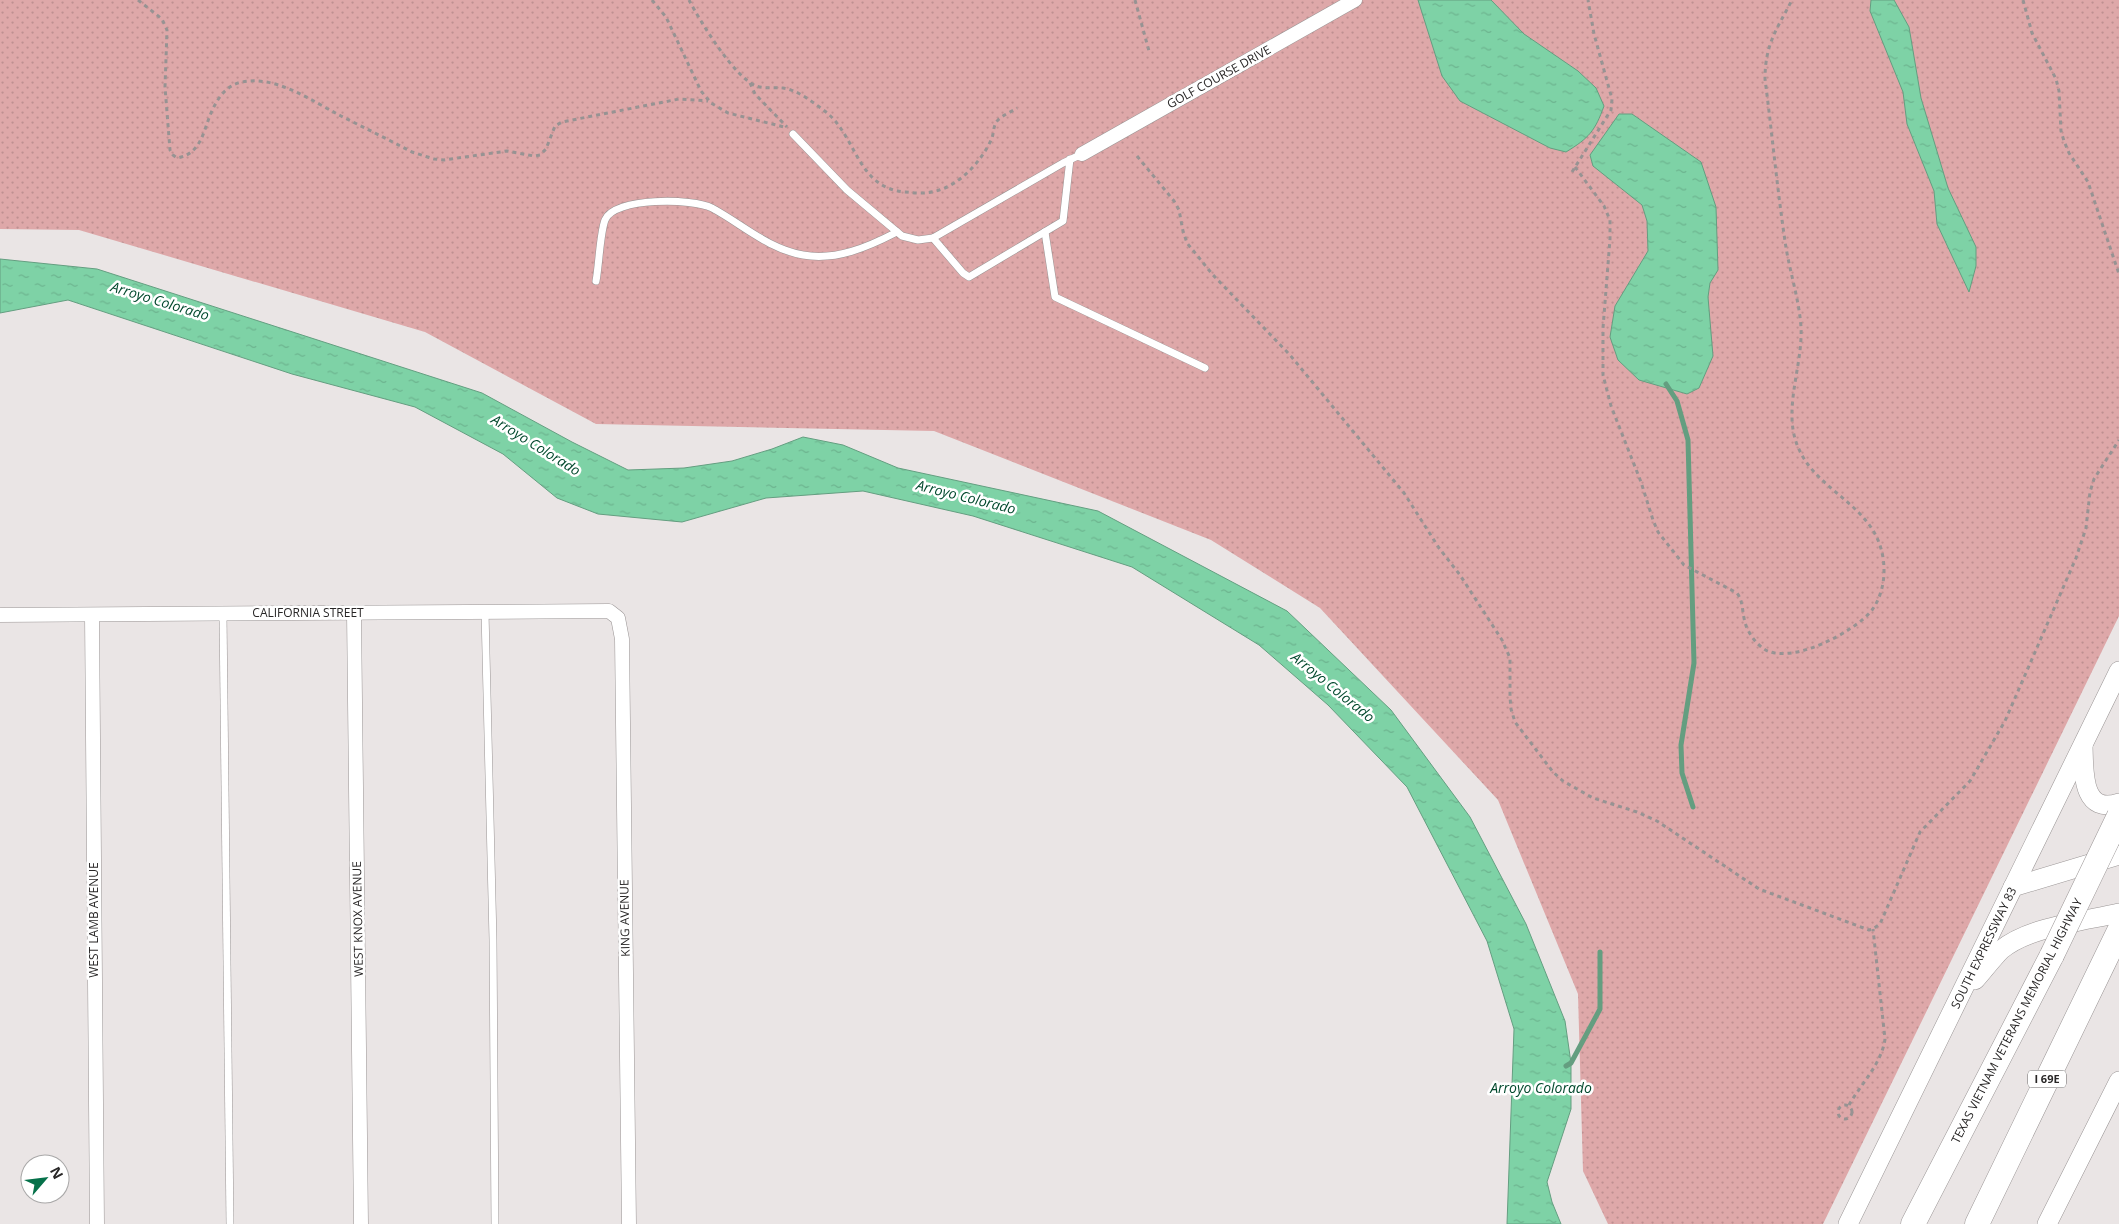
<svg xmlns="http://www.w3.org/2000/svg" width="2119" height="1224" font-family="'Open Sans',sans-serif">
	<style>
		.grass { fill: url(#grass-dots) }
		.water { fill: url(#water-ripples); stroke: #649e80 }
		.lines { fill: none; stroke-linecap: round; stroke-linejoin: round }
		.stream { stroke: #649e80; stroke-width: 5 }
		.lane-casing { stroke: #9a9595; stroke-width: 8 }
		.street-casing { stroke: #9a9595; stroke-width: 15 }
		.secondary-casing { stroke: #9a9595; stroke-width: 20 }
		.highway-casing { stroke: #9a9595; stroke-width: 25 }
		.path { stroke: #979393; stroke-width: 3; stroke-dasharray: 4 4; stroke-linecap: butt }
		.lane { stroke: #fff; stroke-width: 7 }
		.street { stroke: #fff; stroke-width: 14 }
		.secondary { stroke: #fff; stroke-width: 19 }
		.highway { stroke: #fff; stroke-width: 24 }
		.highway-bridge-casing { stroke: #9a9595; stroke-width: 25; stroke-linecap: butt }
		.highway-bridge { stroke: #fff; stroke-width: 24 }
		.labels { text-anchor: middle; stroke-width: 5; stroke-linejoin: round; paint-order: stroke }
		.shield { fill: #fff; stroke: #686767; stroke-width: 1 }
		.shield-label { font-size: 11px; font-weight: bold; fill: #282626 }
		.street-label { font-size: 12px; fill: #282626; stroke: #fff }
		.water-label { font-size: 14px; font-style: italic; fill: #00482c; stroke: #fff }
	</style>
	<defs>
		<pattern id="grass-dots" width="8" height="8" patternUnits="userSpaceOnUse" patternTransform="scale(1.25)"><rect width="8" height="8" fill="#dea8a9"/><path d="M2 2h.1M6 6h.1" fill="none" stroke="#be9091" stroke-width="1.8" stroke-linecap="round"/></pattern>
		<pattern id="water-ripples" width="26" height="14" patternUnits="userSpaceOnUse" patternTransform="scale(1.25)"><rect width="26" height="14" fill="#7ed2a6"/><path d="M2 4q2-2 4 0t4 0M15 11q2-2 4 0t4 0" fill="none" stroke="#6db48f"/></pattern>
	</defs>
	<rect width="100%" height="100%" fill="#eae5e5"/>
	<polygon class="grass" points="0,0 2119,0 2119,616 1823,1224 1608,1224 1583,1171 1578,994 1498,800 1320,608 1211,540 934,431 596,424 425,332 79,230 0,229"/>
	<g class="water">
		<path d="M1418,0H1491L1524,34L1578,71L1596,88L1604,106C1595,131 1589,138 1566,152L1550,148L1460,101L1442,76Z"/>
		<polygon points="1871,0 1894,0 1909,27 1921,98 1948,188 1976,247 1976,266 1969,292 1937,224 1934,191 1907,124 1903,92 1870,11"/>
		<polygon points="1619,114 1632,114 1701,162 1716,207 1718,270 1710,283 1708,297 1713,356 1699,388 1687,394 1639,380 1618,360 1610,337 1615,306 1648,251 1647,221 1642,205 1593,166 1590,155"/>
		<polygon points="0,259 97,269 482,393 572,442 628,470 684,468 732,461 772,449 803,437 843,445 898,468 1098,511 1287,611 1391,710 1470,817 1526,924 1565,1021 1571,1063 1571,1109 1547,1182 1552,1202 1561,1224 1507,1224 1514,1029 1487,941 1407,787 1328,705 1259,645 1132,567 973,516 863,491 766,498 682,522 598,514 557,498 503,454 415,407 292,374 68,300 0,313"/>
	</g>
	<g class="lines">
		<g class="stream">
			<polyline points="1666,384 1677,401 1688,440 1694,663 1681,745 1682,773 1693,807"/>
			<polyline points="1566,1066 1571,1063 1600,1009 1600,952"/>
		</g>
		<g class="lane-casing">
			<g id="lane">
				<polyline points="793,134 847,190 902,236 918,240 933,238 1063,163 1082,154"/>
				<polyline points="1045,232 1055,297 1205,368"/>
				<polyline points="933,238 963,273 969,277 1063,221 1070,159"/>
				<path d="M596,281C599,265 600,233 605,220C614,197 693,198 712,208C742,224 768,249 803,255C836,261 868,247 897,232"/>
				<polyline points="485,612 493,940 495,1224"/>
				<polyline points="223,614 230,1224"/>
			</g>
		</g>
		<g class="street-casing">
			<g id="street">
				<polyline points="1082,154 1355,0"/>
				<polyline points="354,613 361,1224"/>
				<polyline points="0,615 609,611 618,618 622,639 629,1224"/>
				<polyline points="92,615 97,1224"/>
			</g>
		</g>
		<g class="secondary-casing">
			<g id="secondary">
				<path d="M2083,746C2084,771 2081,815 2119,803"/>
				<polyline points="2013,887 2119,855"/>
				<path d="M1975,980C1984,970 1992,959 2001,950C2028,927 2084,921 2119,913"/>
				<polyline points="1848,1224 2119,671"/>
				<polyline points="2047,1224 2119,1081"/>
			</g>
		</g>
		<g class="highway-casing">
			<g id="highway">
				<polyline points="1913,1224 2052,955"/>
				<polyline points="1977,1224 2119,931"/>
			</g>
		</g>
		<g class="path">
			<path d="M138,0L162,19L167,30L165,87L170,150L173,155L177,158C201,154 203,132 211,113C217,99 226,85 242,82C276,75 312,101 341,116C365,128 389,140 412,152L434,159L444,160L507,151L534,156L540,155L546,149L555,126L562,122L679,99L708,101"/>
			<polyline points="652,0 666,17 701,91 711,103 728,113 784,127"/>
			<path d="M689,0C700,21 734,77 756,86C764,89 774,87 783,88C798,90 814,103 826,112C857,137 857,188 905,192C915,193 926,194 936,191C960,185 982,161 992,138C994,132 993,125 998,120C1003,115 1011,112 1017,108"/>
			<polyline points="1135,0 1149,51"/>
			<polyline points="2023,0 2032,33 2056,79 2059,91 2061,131 2064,141 2069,153 2088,182 2119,274"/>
			<polyline points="750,83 755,94 787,127"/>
			<polyline points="1137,156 1174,201 1179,210 1183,231 1187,243 1213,275 1290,355 1404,493 1439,548 1460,575 1502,640 1510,658 1510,697 1511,709 1515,722 1553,772 1563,781 1593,798 1637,812 1657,821 1759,889 1869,930 1873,929 1880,924 1920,832 1970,781 2005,721 2076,558 2086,528 2090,492 2094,479 2119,440"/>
			<path d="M1575,167L1604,206L1610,220V239L1603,328V375L1611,406L1641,482L1653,520L1658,532L1684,565L1737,593C1743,601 1742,609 1744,618C1746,630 1754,642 1764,649C1790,666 1855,632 1872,610C1880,599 1884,585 1884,571C1884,506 1818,496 1798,447C1782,410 1803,366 1801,327C1799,298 1789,270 1785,241C1777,187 1772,133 1765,79C1765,44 1777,29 1792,0"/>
			<polyline points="1572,172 1611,110 1612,99 1594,34 1588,0"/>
			<circle cx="1845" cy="1112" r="7"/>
			<path d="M1849,1105C1861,1084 1882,1063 1885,1039L1873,929"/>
		</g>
		<use href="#lane" class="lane"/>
		<use href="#street" class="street"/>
		<use href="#secondary" class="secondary"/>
		<use href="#highway" class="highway"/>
		<g class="highway-bridge-casing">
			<polyline id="highway-bridge" points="2052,955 2119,816"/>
		</g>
		<use href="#highway-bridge" class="highway-bridge"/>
	</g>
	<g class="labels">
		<rect class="shield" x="2028" y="1070.5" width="38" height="17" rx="4"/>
		<g class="shield-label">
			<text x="2047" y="1083">I 69E</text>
		</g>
		<g class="street-label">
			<text transform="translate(1219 77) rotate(-29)" y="4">GOLF COURSE DRIVE</text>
			<text x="308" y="617">CALIFORNIA STREET</text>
			<text transform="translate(625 918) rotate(-91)" y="4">KING AVENUE</text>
			<text transform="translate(358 919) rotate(-91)" y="4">WEST KNOX AVENUE</text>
			<text transform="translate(94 920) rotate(-90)" y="4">WEST LAMB AVENUE</text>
			<text transform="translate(1984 948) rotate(-64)" y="4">SOUTH EXPRESSWAY 83</text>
			<text transform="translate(2017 1021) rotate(-63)" y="4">TEXAS VIETNAM VETERANS MEMORIAL HIGHWAY</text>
		</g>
		<g class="water-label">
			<text transform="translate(160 301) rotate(17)" y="5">Arroyo Colorado</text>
			<text transform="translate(536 445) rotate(32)" y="5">Arroyo Colorado</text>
			<text transform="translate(966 497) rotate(14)" y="5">Arroyo Colorado</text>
			<text transform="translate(1333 687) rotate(39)" y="5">Arroyo Colorado</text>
			<text x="1541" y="1093">Arroyo Colorado</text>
		</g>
	</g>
	<g transform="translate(45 1179) rotate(62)"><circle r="24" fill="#ffffff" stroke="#a9a8a8"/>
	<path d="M0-4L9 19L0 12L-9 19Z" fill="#06714a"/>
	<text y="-8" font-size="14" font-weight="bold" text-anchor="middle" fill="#282626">N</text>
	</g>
</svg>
